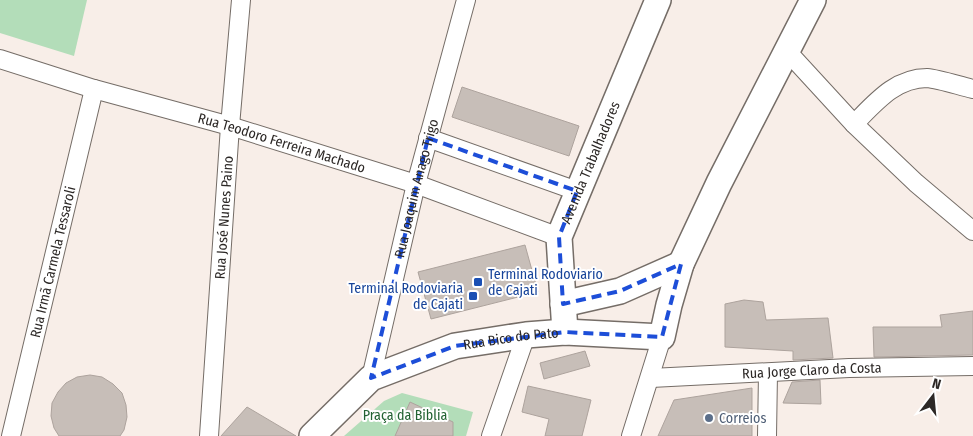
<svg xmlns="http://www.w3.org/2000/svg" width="973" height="436" font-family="'Fira Sans Condensed',sans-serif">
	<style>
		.green { fill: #b3ddb9 }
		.building { fill: #c7beb8; stroke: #ada39d }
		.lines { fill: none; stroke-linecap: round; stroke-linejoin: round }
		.street-casing { stroke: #756d67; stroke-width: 20 }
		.secondary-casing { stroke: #756d67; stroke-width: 28 }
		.street { stroke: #fff; stroke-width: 18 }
		.secondary { stroke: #fff; stroke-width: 25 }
		.marked { fill: none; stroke: #1d4ed8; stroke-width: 4; stroke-dasharray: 10 6; stroke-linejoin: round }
		.transit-dot { fill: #1a4fb4; stroke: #fff; stroke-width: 2 }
		.service-dot { fill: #5c6f8a; stroke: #fff; stroke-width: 2 }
		.labels { text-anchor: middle; stroke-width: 4; stroke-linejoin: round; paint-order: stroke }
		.street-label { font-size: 14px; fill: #2c2826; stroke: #fff }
		.transit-label { font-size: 14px; fill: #164399; stroke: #fff; text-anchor: start }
		.park-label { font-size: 14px; fill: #226232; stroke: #fff }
		.service-label { font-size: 14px; fill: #4e5e75; stroke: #fff; text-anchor: start }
	</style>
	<rect width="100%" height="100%" fill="#f8eee8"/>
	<g class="green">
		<polygon points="0,0 87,0 74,56 0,33"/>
		<polygon points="402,393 473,412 466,436 344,436 384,401"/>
	</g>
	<g class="building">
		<polygon points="462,87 579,126 569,156 452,117"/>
		<polygon points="525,245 538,292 431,319 418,272"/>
		<polygon points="744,300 763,302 766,320 828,318 833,358 793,360 793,351 725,347 725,304"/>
		<polygon points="973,311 973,355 874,357 873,327 942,327 940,315"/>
		<polygon points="585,351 590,366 544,379 540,363"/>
		<polygon points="90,375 102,377 113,384 122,393 126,405 127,417 124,430 120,436 59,436 54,428 51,416 52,403 58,392 66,383 77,377"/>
		<polygon points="820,380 821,404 783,403 792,382"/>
		<polygon points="528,386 591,400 582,436 545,436 549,419 522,412"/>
		<polygon points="752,388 752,436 658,436 674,400"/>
		<polygon points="410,402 453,422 453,436 395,436"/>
		<polygon points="247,407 296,436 221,436"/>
	</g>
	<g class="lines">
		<g class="street-casing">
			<g id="street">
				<polyline points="786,50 854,124 916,183 973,231"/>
				<path id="s1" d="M0,59L94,89L230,126L416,184L559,237"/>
				<path d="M854,124C875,103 895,78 927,78C939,79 960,86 973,89"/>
				<polyline points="428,138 577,191"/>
				<path id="s2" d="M371,378L416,184L466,0"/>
				<path id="s3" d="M651,378L849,368L973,366"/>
				<path id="s4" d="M11,436L94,89"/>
				<path id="s5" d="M209,436L230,126L241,0"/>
				<polyline points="491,436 526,335"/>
				<polyline points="631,436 662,337"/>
				<polyline points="767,436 768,373"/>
			</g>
		</g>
		<g class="secondary-casing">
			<g id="secondary">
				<polyline points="563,304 620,291 681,264"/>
				<path id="s6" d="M565,332L559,237L658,0"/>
				<path id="s7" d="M312,436L371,378L455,346L526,335L565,332L662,337L669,305L681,264L719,183L813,0"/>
			</g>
		</g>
		<use href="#street" class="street"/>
		<use href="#secondary" class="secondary"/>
	</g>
	<path class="marked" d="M428,138L577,191L559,237L563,304L620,291L681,264L662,337L565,332L455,346L371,378Z"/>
	<g class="transit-dot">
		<rect x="473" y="277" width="10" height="10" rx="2.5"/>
		<rect x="468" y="291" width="10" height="10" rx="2.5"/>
	</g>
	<circle class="service-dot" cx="709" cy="418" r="5"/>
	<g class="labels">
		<g class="street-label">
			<text dy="5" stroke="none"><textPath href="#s1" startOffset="294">Rua Teodoro Ferreira Machado</textPath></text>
			<text dy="5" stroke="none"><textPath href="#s6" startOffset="176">Avenida Trabalhadores</textPath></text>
			<text dy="5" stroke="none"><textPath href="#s2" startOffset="195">Rua Joaquim Anago Trigo</textPath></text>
			<text dy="5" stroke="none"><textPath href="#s5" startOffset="219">Rua José Nunes Paino</textPath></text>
			<text dy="5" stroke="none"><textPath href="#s4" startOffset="179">Rua Irmã Carmela Tessaroli</textPath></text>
			<text dy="5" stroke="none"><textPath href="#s7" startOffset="229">Rua Bico do Pato</textPath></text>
			<text dy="5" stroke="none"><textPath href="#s3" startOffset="161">Rua Jorge Claro da Costa</textPath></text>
		</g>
		<g class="transit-label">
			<text x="488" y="279">Terminal Rodoviario<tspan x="488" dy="16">de Cajati</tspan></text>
			<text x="463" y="293" text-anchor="end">Terminal Rodoviaria<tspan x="463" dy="16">de Cajati</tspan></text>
		</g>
		<g class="park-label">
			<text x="405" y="420">Praça da Biblia</text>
		</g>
		<g class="service-label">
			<text x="719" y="423">Correios</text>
		</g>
	</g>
	<g transform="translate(933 396) rotate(16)" stroke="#ffffff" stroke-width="4" paint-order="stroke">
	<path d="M0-4L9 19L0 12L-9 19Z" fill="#2c2826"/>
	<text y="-8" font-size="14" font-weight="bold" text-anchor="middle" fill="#2c2826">N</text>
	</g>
</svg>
